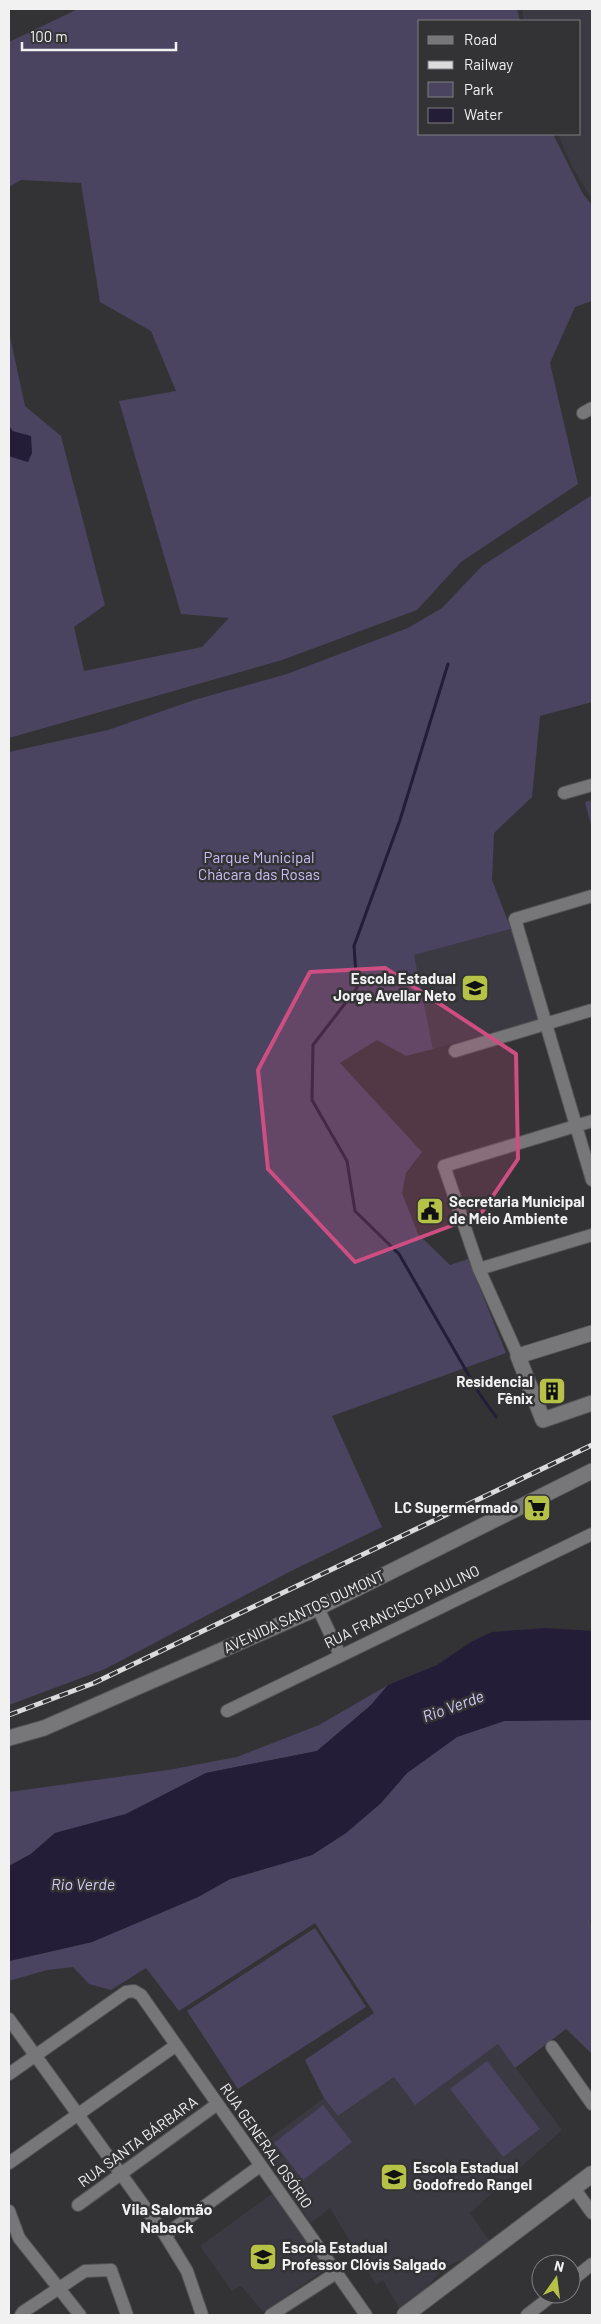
<svg xmlns="http://www.w3.org/2000/svg" width="601" height="2324" font-family="Barlow,sans-serif">
	<style>
		.built { fill: #3b3942 }
		.green { fill: #4a4460 }
		.water { fill: #241d38 }
		.lines { fill: none; stroke-linecap: round; stroke-linejoin: round }
		.stream { stroke: #241d38; stroke-width: 3 }
		.minor-casing { stroke: #535354; stroke-width: 14 }
		.tertiary-casing { stroke: #535354; stroke-width: 17 }
		.secondary-casing { stroke: #535354; stroke-width: 18 }
		.minor { stroke: #777679; stroke-width: 12 }
		.tertiary { stroke: #777679; stroke-width: 15 }
		.secondary { stroke: #777679; stroke-width: 16 }
		.rail-casing { stroke: #dbdbdc; stroke-width: 5 }
		.rail { stroke: #333335; stroke-width: 3; stroke-dasharray: 9; stroke-linecap: butt }
		.marked { fill: #ce4e81; fill-opacity: 0.2; stroke: #ce4e81; stroke-width: 4; stroke-linejoin: round }
		.labels { text-anchor: middle; stroke-width: 5; stroke-linejoin: round; paint-order: stroke }
		.park-label { font-size: 15px; fill: #cbbff7; stroke: #333335 }
		.poi-label { font-size: 15px; font-weight: bold; fill: #f1f1f2; stroke: #333335; text-anchor: end }
		.street-label { font-size: 15px; fill: #f1f1f2; stroke: #333335 }
		.water-label { font-size: 16px; font-style: italic; fill: #d4cbf9; stroke: #333335 }
		.neighbourhood-label { font-size: 16px; font-weight: bold; fill: #f1f1f2; stroke: #333335 }
	</style>
	<rect width="100%" height="100%" fill="#333335"/>
	<g class="built">
		<polygon points="522,9 592,9 592,199 572,167 558,134 580,134 580,21 524,21"/>
		<polygon points="511,929 539,1020 433,1049 413,955"/>
		<polygon points="498,2044 562,2130 470,2213 491,2243 467,2258 443,2268 419,2297 401,2312 383,2280 376,2285 330,2208 311,2223 258,2147 324,2098 338,2116 394,2077 415,2104"/>
		<polygon points="273,2193 327,2268 263,2312 241,2286 232,2291 200,2246"/>
	</g>
	<g class="green">
		<polygon points="78,9 517,9 520,21 420,21 420,134 553,134 583,194 592,205 592,301 575,307 550,363 578,484 461,562 417,610 282,660 9,738 9,456 28,462 9,430 9,332 25,406 61,436 105,605 74,627 84,671 202,647 229,618 181,614 119,401 176,391 151,331 100,302 81,183 21,180 9,187 9,42"/>
		<polygon points="592,495 592,702 540,716 532,797 494,833 492,880 511,929 414,955 433,1049 406,1056 377,1040 340,1063 422,1152 406,1173 402,1193 418,1234 450,1265 468,1259 506,1353 332,1416 382,1527 291,1571 105,1669 9,1705 9,752 108,730 194,700 287,674 408,628 442,608 482,566"/>
		<polygon points="592,800 592,824 591,825 585,802"/>
		<polygon points="388,1685 371,1705 317,1751 206,1773 126,1814 55,1833 31,1854 9,1866 9,1792 168,1770 237,1757 319,1725"/>
		<polygon points="574,1719 592,1720 592,1918 590,1922 592,1924 592,2054 566,2029 515,2068 498,2044 415,2105 394,2077 338,2116 324,2098 305,2060 374,2013 315,1923 179,2011 146,1968 111,1990 89,1984 73,1967 47,1970 9,1981 9,1961 92,1942 198,1897 230,1879 312,1855 346,1833 381,1803 407,1773 457,1737 504,1721"/>
		<polygon points="315,1928 366,2007 238,2089 187,2011"/>
		<polygon points="487,2061 540,2129 503,2157 450,2089"/>
		<polygon points="323,2105 352,2142 303,2180 274,2143"/>
	</g>
	<g class="water">
		<polygon points="9,430 31,436 32,453 28,462 9,456"/>
		<polygon points="546,1628 592,1631 592,1720 504,1721 457,1737 407,1773 381,1803 346,1833 312,1855 230,1879 198,1897 92,1942 9,1961 9,1866 31,1854 55,1833 126,1814 206,1773 317,1751 371,1705 388,1685 437,1665 471,1642 492,1632"/>
	</g>
	<g class="lines">
		<g class="stream">
			<polyline points="9,428 11,431"/>
			<polyline points="448,664 400,820 354,946 357,988 313,1045 312,1100 347,1161 355,1211 399,1254 479,1393 496,1417"/>
		</g>
		<g class="minor-casing">
			<g id="minor">
				<polyline points="583,413 592,408"/>
				<polyline points="564,793 592,785"/>
				<polyline points="592,896 515,919 592,1180"/>
				<polyline points="455,1051 592,1010"/>
				<polyline points="479,1269 592,1235"/>
				<polyline points="518,1356 479,1269 444,1166 592,1121"/>
				<polyline points="318,1608 340,1655"/>
				<polyline points="227,1711 592,1534"/>
				<polyline points="9,2019 165,2235 187,2271 202,2315"/>
				<polyline points="552,2047 592,2104"/>
				<polyline points="9,2074 126,1992 134,1991 141,1995 366,2315"/>
				<polyline points="9,2163 175,2046"/>
				<polyline points="574,2188 592,2213"/>
				<polyline points="78,2205 216,2105"/>
				<polyline points="9,2211 19,2238 80,2315"/>
				<polyline points="165,2235 260,2166"/>
				<polyline points="571,2281 592,2264"/>
				<polyline points="21,2315 23,2312 85,2271 111,2270 127,2315"/>
				<polyline points="271,2315 336,2273"/>
				<polyline points="527,2315 554,2294"/>
			</g>
		</g>
		<g class="tertiary-casing">
			<g id="tertiary">
				<polyline points="592,1333 518,1356 543,1420 592,1403"/>
				<polyline points="9,1738 44,1728 318,1608 592,1471"/>
			</g>
		</g>
		<g class="secondary-casing">
			<polyline id="secondary" points="405,2315 592,2174"/>
		</g>
		<use href="#minor" class="minor"/>
		<use href="#tertiary" class="tertiary"/>
		<use href="#secondary" class="secondary"/>
		<g class="rail-casing">
			<polyline id="rail" points="9,1715 94,1683 592,1445"/>
		</g>
		<use href="#rail" class="rail"/>
	</g>
	<path class="marked" d="M385,968L516,1054L518,1159L480,1215L355,1262L268,1169L258,1070L310,972Z"/>
	<defs>
		<g id="school-square" transform="scale(1.4375)"><rect x="-9" y="-9" width="18" height="18" rx="4" fill="#b6c148" stroke="#333335"/><path d="M0-5L7-2L0 1L-7-2ZM-4 1L0 2.5L4 1V4Q0 6-4 4Z" fill="#111"/></g>
		<g id="civic-square" transform="scale(1.4375)"><rect x="-9" y="-9" width="18" height="18" rx="4" fill="#b6c148" stroke="#333335"/><path d="M-.6-6.5H3V-4.5H.6V-3L4-1V1h2V6H-6V1h2V-1L-.6-3ZM-1.2 2.5V6h2.4V2.5Z" fill="#111"/></g>
		<g id="building-square" transform="scale(1.4375)"><rect x="-9" y="-9" width="18" height="18" rx="4" fill="#b6c148" stroke="#333335"/><path d="M-4-6H4V6H1V3H-1V6H-4ZM-2.5-4.3h1.7v1.8h-1.7ZM.8-4.3h1.7v1.8H.8ZM-2.5-1h1.7V.8h-1.7ZM.8-1h1.7V.8H.8Z" fill="#111"/></g>
		<g id="supermarket-square" transform="scale(1.4375)"><rect x="-9" y="-9" width="18" height="18" rx="4" fill="#b6c148" stroke="#333335"/><path d="M-6-5.5h2.5l.6 2H6L4.5 2H-2.5L-4.4-4H-6ZM-1.5 3.2a1.3 1.3 0 1 0 .1 0ZM3 3.2a1.3 1.3 0 1 0 .1 0Z" fill="#111"/></g>
		<g id="university-square" transform="scale(1.4375)"><rect x="-9" y="-9" width="18" height="18" rx="4" fill="#b6c148" stroke="#333335"/><path d="M0-5L7-2L0 1L-7-2ZM-4 1L0 2.5L4 1V4Q0 6-4 4Z" fill="#111"/></g>
	</defs>
	<g fill-rule="evenodd">
		<use href="#school-square" x="475" y="988"/>
		<use href="#civic-square" x="430" y="1211"/>
		<use href="#building-square" x="552" y="1391"/>
		<use href="#supermarket-square" x="537" y="1508"/>
		<use href="#university-square" x="394" y="2177"/>
		<use href="#school-square" x="263" y="2257"/>
	</g>
	<g class="labels">
		<g class="park-label">
			<text x="259" y="863">Parque Municipal<tspan x="259" dy="17">Chácara das Rosas</tspan></text>
		</g>
		<g class="poi-label">
			<text x="456" y="984">Escola Estadual<tspan x="456" dy="17">Jorge Avellar Neto</tspan></text>
			<text x="449" y="1207" text-anchor="start">Secretaria Municipal<tspan x="449" dy="17">de Meio Ambiente</tspan></text>
			<text x="533" y="1387">Residencial<tspan x="533" dy="17">Fênix</tspan></text>
			<text x="518" y="1513">LC Supermermado</text>
			<text x="413" y="2173" text-anchor="start">Escola Estadual<tspan x="413" dy="17">Godofredo Rangel</tspan></text>
			<text x="282" y="2253" text-anchor="start">Escola Estadual<tspan x="282" dy="17">Professor Clóvis Salgado</tspan></text>
		</g>
		<g class="street-label">
			<text transform="translate(402 1607) rotate(-26)" y="5">RUA FRANCISCO PAULINO</text>
			<text transform="translate(304 1612) rotate(-25)" y="5">AVENIDA SANTOS DUMONT</text>
			<text transform="translate(138 2142) rotate(-36)" y="5">RUA SANTA BÁRBARA</text>
			<text transform="translate(266 2146) rotate(55)" y="5">RUA GENERAL OSÓRIO</text>
		</g>
		<g class="water-label">
			<text transform="translate(453 1706) rotate(-20)" y="6">Rio Verde</text>
			<text x="83" y="1890">Rio Verde</text>
		</g>
		<g class="neighbourhood-label">
			<text x="167" y="2215">Vila Salomão<tspan x="167" dy="18">Naback</tspan></text>
		</g>
	</g>
	<rect width="601" height="2324" fill="none" stroke="#f1f1f2" stroke-width="20"/>
	<rect x="418" y="20" width="162" height="115" fill="#333335" stroke="#7f7f81"/>
	<rect x="428" y="36" width="25" height="8" fill="#777679" stroke="#7f7f81"/>
	<text x="464" y="45" font-size="15" fill="#f1f1f2">Road</text>
	<rect x="428" y="61" width="25" height="8" fill="#dbdbdc" stroke="#7f7f81"/>
	<text x="464" y="70" font-size="15" fill="#f1f1f2">Railway</text>
	<rect x="428" y="82" width="25" height="15" fill="#4a4460" stroke="#7f7f81"/>
	<text x="464" y="95" font-size="15" fill="#f1f1f2">Park</text>
	<rect x="428" y="108" width="25" height="15" fill="#241d38" stroke="#7f7f81"/>
	<text x="464" y="120" font-size="15" fill="#f1f1f2">Water</text>
	<g transform="translate(556 2279) rotate(14)"><circle r="24" fill="#333335" stroke="#7f7f81"/>
	<path d="M0-4L9 19L0 12L-9 19Z" fill="#b6c148"/>
	<text y="-8" font-size="14" font-weight="bold" text-anchor="middle" fill="#f1f1f2">N</text>
	</g>
	<path d="M22 42v8h154v-8" fill="none" stroke="#f1f1f2" stroke-width="2.5"/>
	<text x="30" y="42" font-size="15" fill="#f1f1f2" stroke="#333335" stroke-width="4" paint-order="stroke">100 m</text>
</svg>
